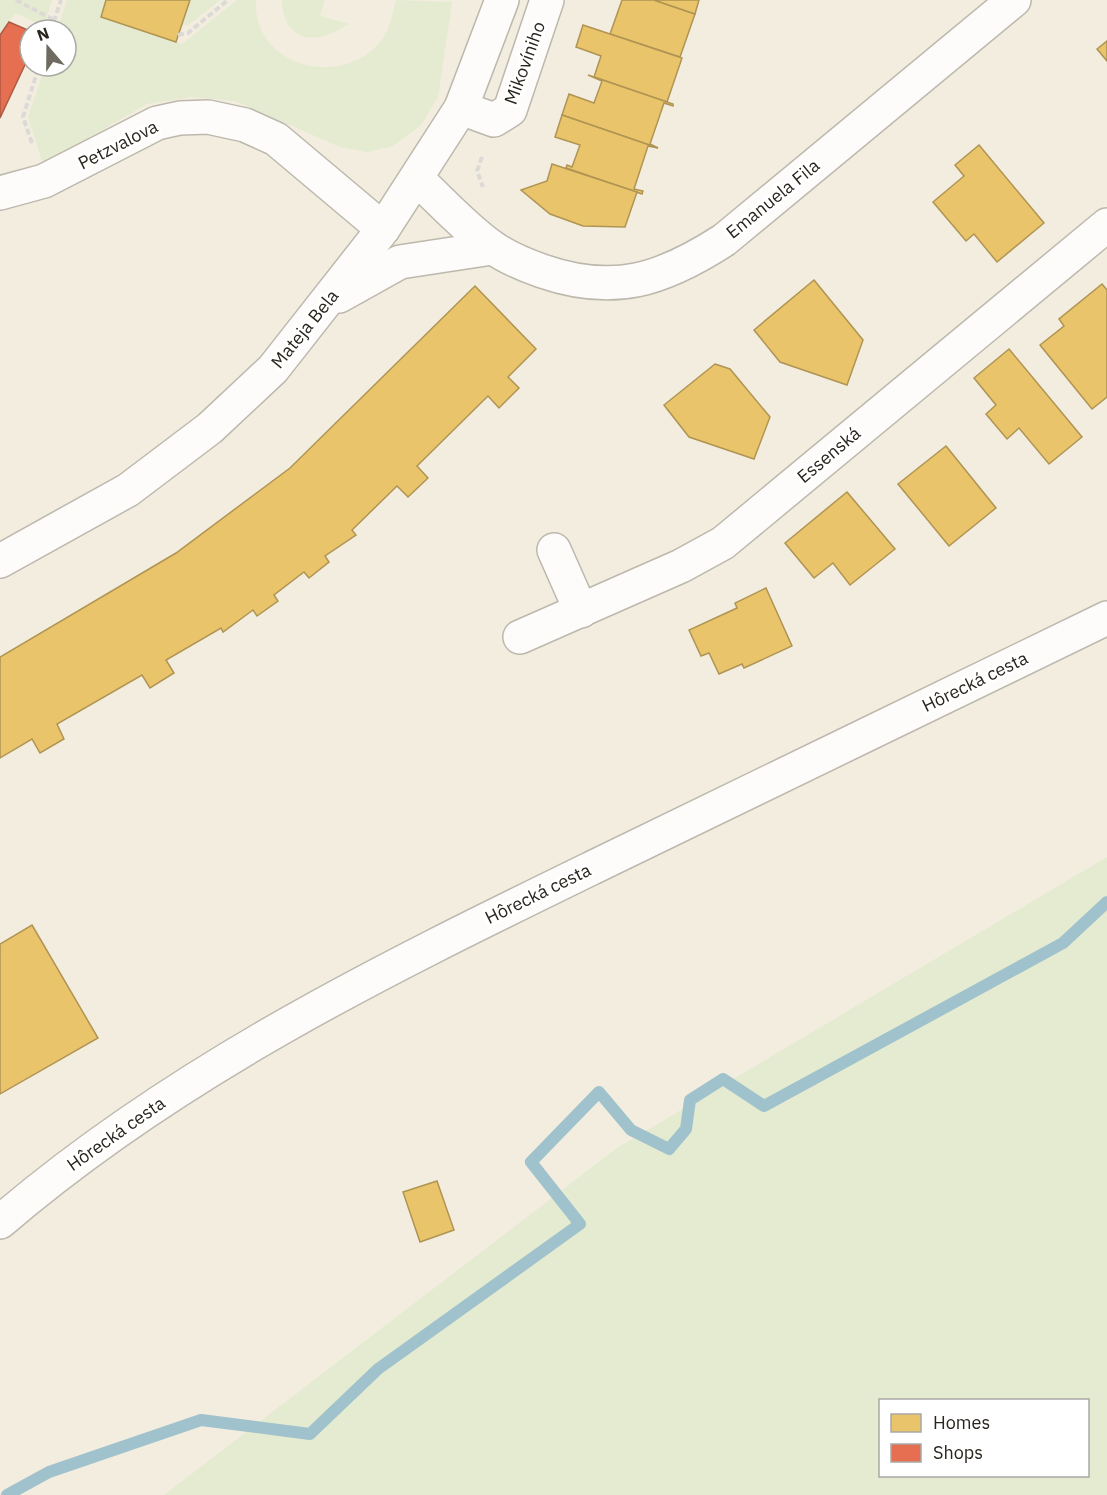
<svg xmlns="http://www.w3.org/2000/svg" width="1107" height="1495" font-family="'IBM Plex Sans',sans-serif">
	<style>
		.green { fill: #e4ebd0; fill-rule: evenodd }
		.homes { fill: #e9c46a; stroke: #af9453; stroke-width: 1.5 }
		.shops { fill: #e76f51; stroke: #ae5941; stroke-width: 1.5 }
		.lines { fill: none; stroke-linecap: round; stroke-linejoin: round }
		.stream { stroke: #a0c2cc; stroke-width: 12 }
		.minor-casing { stroke: #bdb8ad; stroke-width: 36 }
		.tertiary-casing { stroke: #bdb8ad; stroke-width: 36 }
		.path { stroke: #dcdad6; stroke-width: 4; stroke-dasharray: 6 3; stroke-linecap: butt }
		.minor { stroke: #fdfcfa; stroke-width: 33 }
		.tertiary { stroke: #fdfcfa; stroke-width: 33 }
		.labels { text-anchor: middle; stroke-width: 6; stroke-linejoin: round; paint-order: stroke }
		.street-label { font-size: 18px; fill: #29251d; stroke: #fff }
	</style>
	<rect width="100%" height="100%" fill="#f3ede0"/>
	<g class="green">
		<polygon points="0,0 52,0 44,26 15,13 0,35"/>
		<path d="M67,0H106L101,17L182,44L237,0H256C252,70 350,91 385,35C391,25 393,11 396,0L452,2L438,97L421,125L393,146L367,152L340,147L235,101L192,97L147,104L43,164L28,117L45,66H66V30H57Z"/>
		<polygon points="190,0 220,0 187,26 182,24"/>
		<path d="M282,0H325L320,16L349,24C341,28 332,34 323,36C298,44 281,23 282,0Z"/>
		<path d="M1107,857V1495H164L617,1148ZM880,1400H1088V1476H880Z"/>
	</g>
	<g class="homes">
		<polygon points="106,0 190,0 176,42 101,17"/>
		<polygon points="622,0 654,0 695,14 680,57 610,34"/>
		<polygon points="654,0 699,0 695,14"/>
		<polygon points="583,25 682,58 667,102 594,77 601,56 576,47"/>
		<polygon points="1107,41 1107,61 1097,49"/>
		<polygon points="588,75 673,104 673,106 664,103 650,144 658,148 562,115 569,94 594,103 602,81"/>
		<polygon points="562,115 658,148 648,146 634,189 643,191 642,194 566,168 567,165 572,167 580,145 555,137"/>
		<polygon points="979,145 1044,223 997,262 974,234 966,241 933,202 964,176 955,165"/>
		<polygon points="552,164 637,192 625,227 583,226 550,214 521,190 547,181"/>
		<polygon points="814,280 863,340 847,385 780,362 754,330"/>
		<polygon points="1102,284 1107,290 1107,397 1092,409 1040,345 1064,326 1059,319"/>
		<polygon points="475,286 536,349 508,377 519,388 499,408 488,396 417,466 428,478 408,497 397,486 352,530 356,535 325,556 329,562 309,578 304,572 274,595 278,601 257,616 253,610 223,632 221,628 166,660 174,673 150,688 142,675 57,724 64,739 40,753 32,739 0,758 0,657 176,553 290,468"/>
		<polygon points="1009,349 1082,437 1049,464 1019,428 1007,439 986,414 996,405 974,378"/>
		<polygon points="715,364 730,369 770,417 754,459 689,437 664,405"/>
		<polygon points="946,446 996,508 949,546 898,484"/>
		<polygon points="847,492 895,549 850,585 833,563 814,578 785,543"/>
		<polygon points="766,588 792,646 744,668 742,664 719,674 709,653 701,656 689,630 737,608 735,603"/>
		<polygon points="32,925 98,1038 0,1094 0,944"/>
		<polygon points="437,1181 454,1230 420,1242 403,1192"/>
	</g>
	<polygon class="shops" points="9,22 30,31 30,54 0,118 0,35"/>
	<g class="lines">
		<polyline class="stream" points="7,1495 49,1472 201,1420 310,1434 378,1369 580,1224 531,1162 599,1092 631,1130 669,1149 686,1129 690,1100 723,1079 764,1106 1063,943 1107,902"/>
		<g class="minor-casing">
			<g id="minor">
				<polyline points="461,108 494,120 510,110 547,0"/>
				<path d="M417,179C441,201 465,228 492,247C506,257 525,265 542,271C614,296 662,280 724,240L1014,0"/>
				<polyline points="0,193 44,181 157,123 180,118 208,117 245,125 276,139 383,229"/>
				<polyline points="339,296 400,262 492,248"/>
				<polyline points="554,550 581,611"/>
				<polyline points="0,561 128,490 210,428 273,369 383,229 461,108 502,0"/>
				<polyline points="520,637 681,566 723,543 1107,225"/>
			</g>
		</g>
		<g class="tertiary-casing">
			<path id="tertiary" d="M0,1222C178,1069 389,967 598,865C768,783 937,700 1107,618"/>
		</g>
		<g class="path">
			<polyline points="16,0 54,20"/>
			<polyline points="51,30 61,0"/>
			<polyline points="178,35 188,33 228,0"/>
			<polyline points="32,143 23,117 39,66"/>
			<polyline points="482,157 477,171 483,187"/>
		</g>
		<use href="#minor" class="minor"/>
		<use href="#tertiary" class="tertiary"/>
	</g>
	<g class="labels">
		<g class="street-label">
			<text transform="translate(525 63) rotate(-70)" y="6">Mikovíniho</text>
			<text transform="translate(118 145) rotate(-27)" y="6">Petzvalova</text>
			<text transform="translate(773 199) rotate(-39)" y="6">Emanuela Fila</text>
			<text transform="translate(305 329) rotate(-51)" y="6">Mateja Bela</text>
			<text transform="translate(829 455) rotate(-40)" y="6">Essenská</text>
			<text transform="translate(975 682) rotate(-26)" y="6">Hôrecká cesta</text>
			<text transform="translate(538 894) rotate(-26)" y="6">Hôrecká cesta</text>
			<text transform="translate(116 1134) rotate(-35)" y="6">Hôrecká cesta</text>
		</g>
	</g>
	<rect x="879" y="1399" width="210" height="78" fill="#ffffff" stroke="#a9a8a5" stroke-width="1.5"/>
	<rect x="891" y="1414" width="30" height="18" fill="#e9c46a" stroke="#a9a8a5" stroke-width="1.5"/>
	<text x="933" y="1429" font-size="18" fill="#29251d">Homes</text>
	<rect x="891" y="1444" width="30" height="18" fill="#e76f51" stroke="#a9a8a5" stroke-width="1.5"/>
	<text x="933" y="1459" font-size="18" fill="#29251d">Shops</text>
	<g transform="translate(48 48) rotate(340)"><circle r="28" fill="#ffffff" stroke="#a9a8a5" stroke-width="1.5"/>
	<path d="M0-4.5L10 22L0 15L-10 22Z" fill="#706b61"/>
	<text y="-9" font-size="16" font-weight="bold" text-anchor="middle" fill="#29251d">N</text>
	</g>
</svg>
